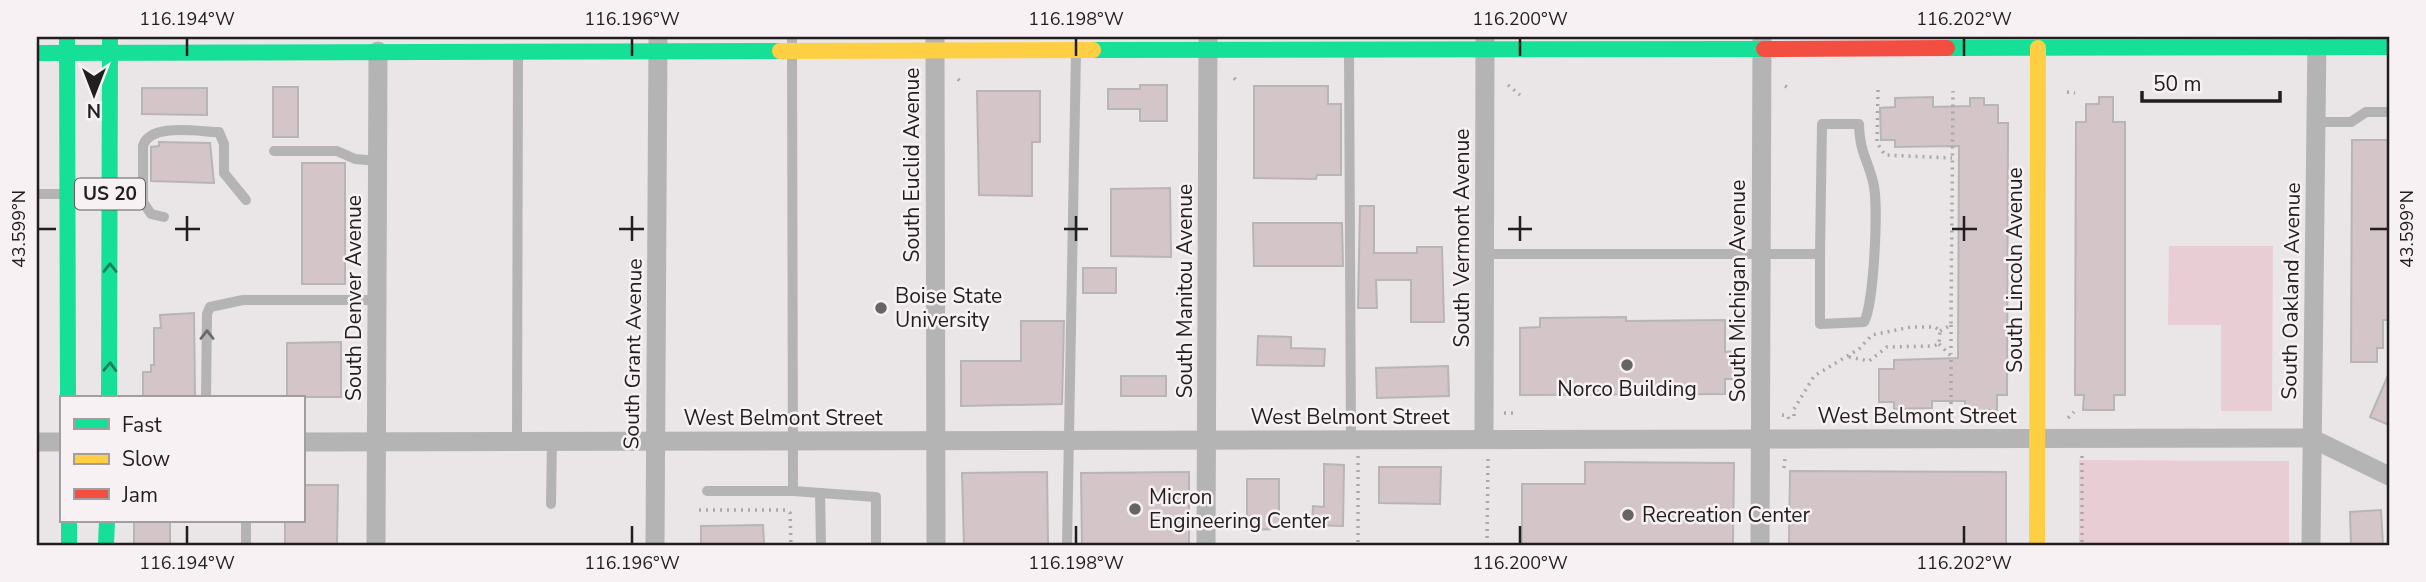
<svg xmlns="http://www.w3.org/2000/svg" width="2426" height="582" viewBox="0 0 2426 582" font-family="'Nunito Sans',sans-serif">
<rect width="100%" height="100%" fill="#eae5e7"/>
<g fill="#e9cdd4">
<path d="M2169 246H2273L2272 411H2221V325H2168Z"/>
<path d="M2079 460 2289 461V545H2079Z"/>
</g>
<g fill="#d4c5c9" stroke="#b8b5b6" stroke-width="2">
<path d="M1140 85H1167V121H1140V109H1108V89H1140Z"/>
<path d="M1254 86H1328V104H1341V175H1317L1316 179 1254 178Z"/>
<rect x="273" y="87" width="25" height="50"/>
<path d="M142 88H207V115L142 114Z"/>
<path d="M977 91H1040V142H1032V196L979 195Z"/>
<path d="M1933 97V107L1970 106V98H1984V105H1998V123H2008L2007 395H1997V410H1965V401H1932V408L1894 409V402H1879V369H1894V360L1958 358 1959 146 1895 147V140H1881L1880 108 1895 107V98Z"/>
<path d="M2099 97H2113V122H2125V395H2114V410H2083L2084 395H2075L2076 122H2086V104H2099Z"/>
<path d="M2352 140H2389V320H2383V348H2377V362H2351Z"/>
<path d="M159 142 210 143 214 183 151 181V147L159 146Z"/>
<rect x="302" y="163" width="43" height="121"/>
<path d="M1170 188 1171 257 1111 256V189Z"/>
<path d="M1360 206H1374V253H1417V247H1442L1444 322H1411V280H1376L1377 308H1358Z"/>
<path d="M1253 223H1342L1343 266H1254Z"/>
<rect x="1083" y="268" width="33" height="25"/>
<path d="M194 313 195 398H143V372H151V365H154V328H161L160 315Z"/>
<path d="M1626 317V321L1725 320V352L1734 351 1735 379H1725V394L1520 395V328L1540 327V318Z"/>
<path d="M1021 321H1064L1062 404 961 406V361H1021Z"/>
<path d="M1258 336 1291 337V348L1325 349 1324 366 1257 365Z"/>
<path d="M341 342V397H287V343Z"/>
<path d="M1448 366 1449 396 1377 398 1376 368Z"/>
<path d="M2389 373V425L2370 417Z"/>
<rect x="1121" y="376" width="45" height="20"/>
<path d="M1585 462 1734 463 1733 545H1522V484H1585Z"/>
<path d="M1324 464 1344 465 1343 526 1312 525 1313 506 1324 507Z"/>
<path d="M1379 467H1441L1440 504 1379 503Z"/>
<path d="M1790 471 2006 472V545H1789Z"/>
<path d="M1047 472 1048 545H964L962 473Z"/>
<path d="M1189 472V545H1082L1081 473Z"/>
<path d="M1247 479H1279V529L1247 530Z"/>
<path d="M303 485H338L337 545H285V521H303Z"/>
<path d="M2381 510 2383 545H2351L2350 512Z"/>
<rect x="134" y="521" width="36" height="24"/>
<path d="M763 525 764 545H701V526Z"/>
</g>
<g fill="none" stroke-linecap="round" stroke-linejoin="round">
<g stroke="#a9a8a8" stroke-width="3.5" stroke-dasharray="2 5" stroke-linecap="butt">
<path d="M1234 78 1236 80"/>
<path d="M958 79 960 81"/>
<path d="M1508 85 1520 95"/>
<path d="M1785 86 1789 88"/>
<path d="M1878 90 1877 143 1885 155 1952 158"/>
<path d="M2067 92 2075 93"/>
<path d="M1951 325V354"/>
<path d="M1940 331 1951 325 1953 91"/>
<path d="M1939 344 1951 356V417"/>
<path d="M1504 413H1513"/>
<path d="M1782 415 1788 416 1789 420"/>
<path d="M1794 416V409L1814 376 1859 349 1872 335 1911 327H1935L1940 331 1939 344 1934 346 1887 347 1869 361 1849 357"/>
<path d="M2068 418 2074 412"/>
<path d="M1358 456V545"/>
<path d="M2082 456V545"/>
<path d="M1784 468 1785 457"/>
<path d="M699 510H786L790 513 791 545"/>
<path d="M1487 545 1488 456"/>
</g>
<g stroke="#b4b4b4" stroke-width="10">
<path d="M1349 51 1351 440"/>
<path d="M2317 122H2351L2366 112H2389"/>
<path d="M274 151H337L355 159 378 161"/>
<path d="M37 194H64"/>
<path d="M164 217 151 214 143 202V146C150 122 199 132 219 132L224 144V173L246 200"/>
<path d="M1484 254H1820V324L1864 322C1874 305 1879 202 1873 182 1867 157 1860 154 1859 124H1822L1820 254"/>
<path d="M206 398 207 314 210 307 243 300H377"/>
<path d="M517 441 518 53"/>
<path d="M707 491H793L792 37"/>
<path d="M793 491 876 497V545"/>
<path d="M820 493 821 545"/>
<path d="M551 504 552 441"/>
<path d="M246 545V521"/>
<path d="M1067 545 1076 51"/>
</g>
<g stroke="#b4b4b4" stroke-width="19">
<path d="M935 39 936 545"/>
<path d="M1484 439 1485 38"/>
<path d="M37 442H61"/>
<path d="M303 442 2311 438 2389 476"/>
<path d="M376 545 378 51"/>
<path d="M655 545 658 37"/>
<path d="M1206 545 1208 39"/>
<path d="M1760 545 1762 39"/>
<path d="M2311 545 2317 37"/>
</g>
<g stroke="#16e098" stroke-width="16">
<path d="M67 37 68 398"/>
<path d="M1947 48 2389 47"/>
<path d="M1093 50 1764 49"/>
<path d="M37 53 780 51"/>
<path d="M109 398 110 37"/>
<path d="M69 521V545"/>
<path d="M106 545 107 521"/>
</g>
<g stroke="#ffcf43" stroke-width="16">
<path d="M780 51 1093 50"/>
<path d="M2037 545 2038 48"/>
</g>
<path stroke="#f24e42" stroke-width="16" d="M1764 49 1947 48"/>
</g>
<defs><path id="oneway-chevron" d="M-2-3.5L2.5 0L-2 3.5" fill="none" stroke-width="1.6" stroke-linecap="round" stroke-linejoin="round" transform="scale(1.75)"/></defs>
<g stroke="#1b7f5b">
<use href="#oneway-chevron" transform="translate(110 268) rotate(-90)"/>
<use href="#oneway-chevron" transform="translate(110 367) rotate(-88)"/>
</g>
<use stroke="#6a6969" href="#oneway-chevron" transform="translate(207 335) rotate(-90)"/>
<path fill="none" stroke="#201e1e" stroke-width="2.5" d="M187 38V56M632 38V56M1076 38V56M1520 38V56M1964 38V56M187 216V241M632 216V241M1076 216V241M1520 216V241M1964 216V241M38 229H56M175 229H200M619 229H644M1064 229H1088M1508 229H1532M1952 229H1977M2370 229H2388M187 526V544M632 526V544M1076 526V544M1520 526V544M1964 526V544"/>
<g fill="#676464" stroke="#f8f1f3" stroke-width="2.5">
<circle cx="881" cy="308" r="7"/>
<circle cx="1627" cy="365" r="7"/>
<circle cx="1135" cy="509" r="7"/>
<circle cx="1628" cy="515" r="7"/>
</g>
<g text-anchor="middle" dominant-baseline="central" stroke-width="5" stroke-linejoin="round" paint-order="stroke">
<rect fill="#f8f1f3" stroke="#615d5e" stroke-width="2" x="75" y="178.5" width="70" height="31" rx="5"/>
<g font-size="19" font-weight="bold" fill="#201e1e">
<text x="110" y="194">US 20</text>
</g>
<g font-size="21" fill="#201e1e" stroke="#f8f1f3">
<text transform="translate(912 165) rotate(-90)">South Euclid Avenue</text>
<text transform="translate(1462 238) rotate(-90)">South Vermont Avenue</text>
<text transform="translate(2015 270) rotate(-90)">South Lincoln Avenue</text>
<text transform="translate(1185 291) rotate(-90)">South Manitou Avenue</text>
<text transform="translate(1738 291) rotate(-90)">South Michigan Avenue</text>
<text transform="translate(2291 291) rotate(-89)">South Oakland Avenue</text>
<text transform="translate(354 298) rotate(-90)">South Denver Avenue</text>
<text transform="translate(633 354) rotate(-89)">South Grant Avenue</text>
<text x="1917" y="416">West Belmont Street</text>
<text x="1350" y="417">West Belmont Street</text>
<text x="783" y="418">West Belmont Street</text>
</g>
<g font-size="21" fill="#201e1e" stroke="#f8f1f3" text-anchor="start">
<text x="895" y="296">Boise State<tspan x="895" dy="24">University</tspan></text>
<text x="1627" y="389" text-anchor="middle">Norco Building</text>
<text x="1149" y="497">Micron<tspan x="1149" dy="24">Engineering Center</tspan></text>
<text x="1642" y="515">Recreation Center</text>
</g>
</g>
<rect width="2426" height="582" fill="none" stroke="#f8f1f3" stroke-width="77"/>
<rect x="60" y="396" width="245" height="126" fill="#f8f1f3" stroke="#a29d9e" stroke-width="2"/>
<rect x="74" y="419" width="35" height="10" fill="#16e098" stroke="#a29d9e" stroke-width="2"/>
<text x="122" y="432" font-size="21" fill="#201e1e">Fast</text>
<rect x="74" y="454" width="35" height="10" fill="#ffcf43" stroke="#a29d9e" stroke-width="2"/>
<text x="122" y="466" font-size="21" fill="#201e1e">Slow</text>
<rect x="74" y="489" width="35" height="10" fill="#f24e42" stroke="#a29d9e" stroke-width="2"/>
<text x="122" y="502" font-size="21" fill="#201e1e">Jam</text>
<g transform="translate(94 94) rotate(180)" stroke="#f8f1f3" stroke-width="5" paint-order="stroke">
<path d="M0-5L12 26L0 18L-12 26Z" fill="#201e1e"/>
<text y="-10" font-size="19" font-weight="bold" text-anchor="middle" fill="#201e1e">N</text>
</g>
<path d="M2142 91v10h138v-10" fill="none" stroke="#201e1e" stroke-width="3.5"/>
<text x="2153" y="91" font-size="21" fill="#201e1e" stroke="#f8f1f3" stroke-width="5" paint-order="stroke">50 m</text>
<rect x="38" y="38" width="2350" height="506" fill="none" stroke="#201e1e" stroke-width="2.5"/>
<g font-size="18" text-anchor="middle" fill="#201e1e">
<text x="187" y="25">116.194°W</text>
<text x="632" y="25">116.196°W</text>
<text x="1076" y="25">116.198°W</text>
<text x="1520" y="25">116.200°W</text>
<text x="1964" y="25">116.202°W</text>
<text transform="translate(2407 229) rotate(-90)" y="6">43.599°N</text>
<text transform="translate(19 229) rotate(-90)" y="6">43.599°N</text>
<text x="187" y="569">116.194°W</text>
<text x="632" y="569">116.196°W</text>
<text x="1076" y="569">116.198°W</text>
<text x="1520" y="569">116.200°W</text>
<text x="1964" y="569">116.202°W</text>
</g>
</svg>
